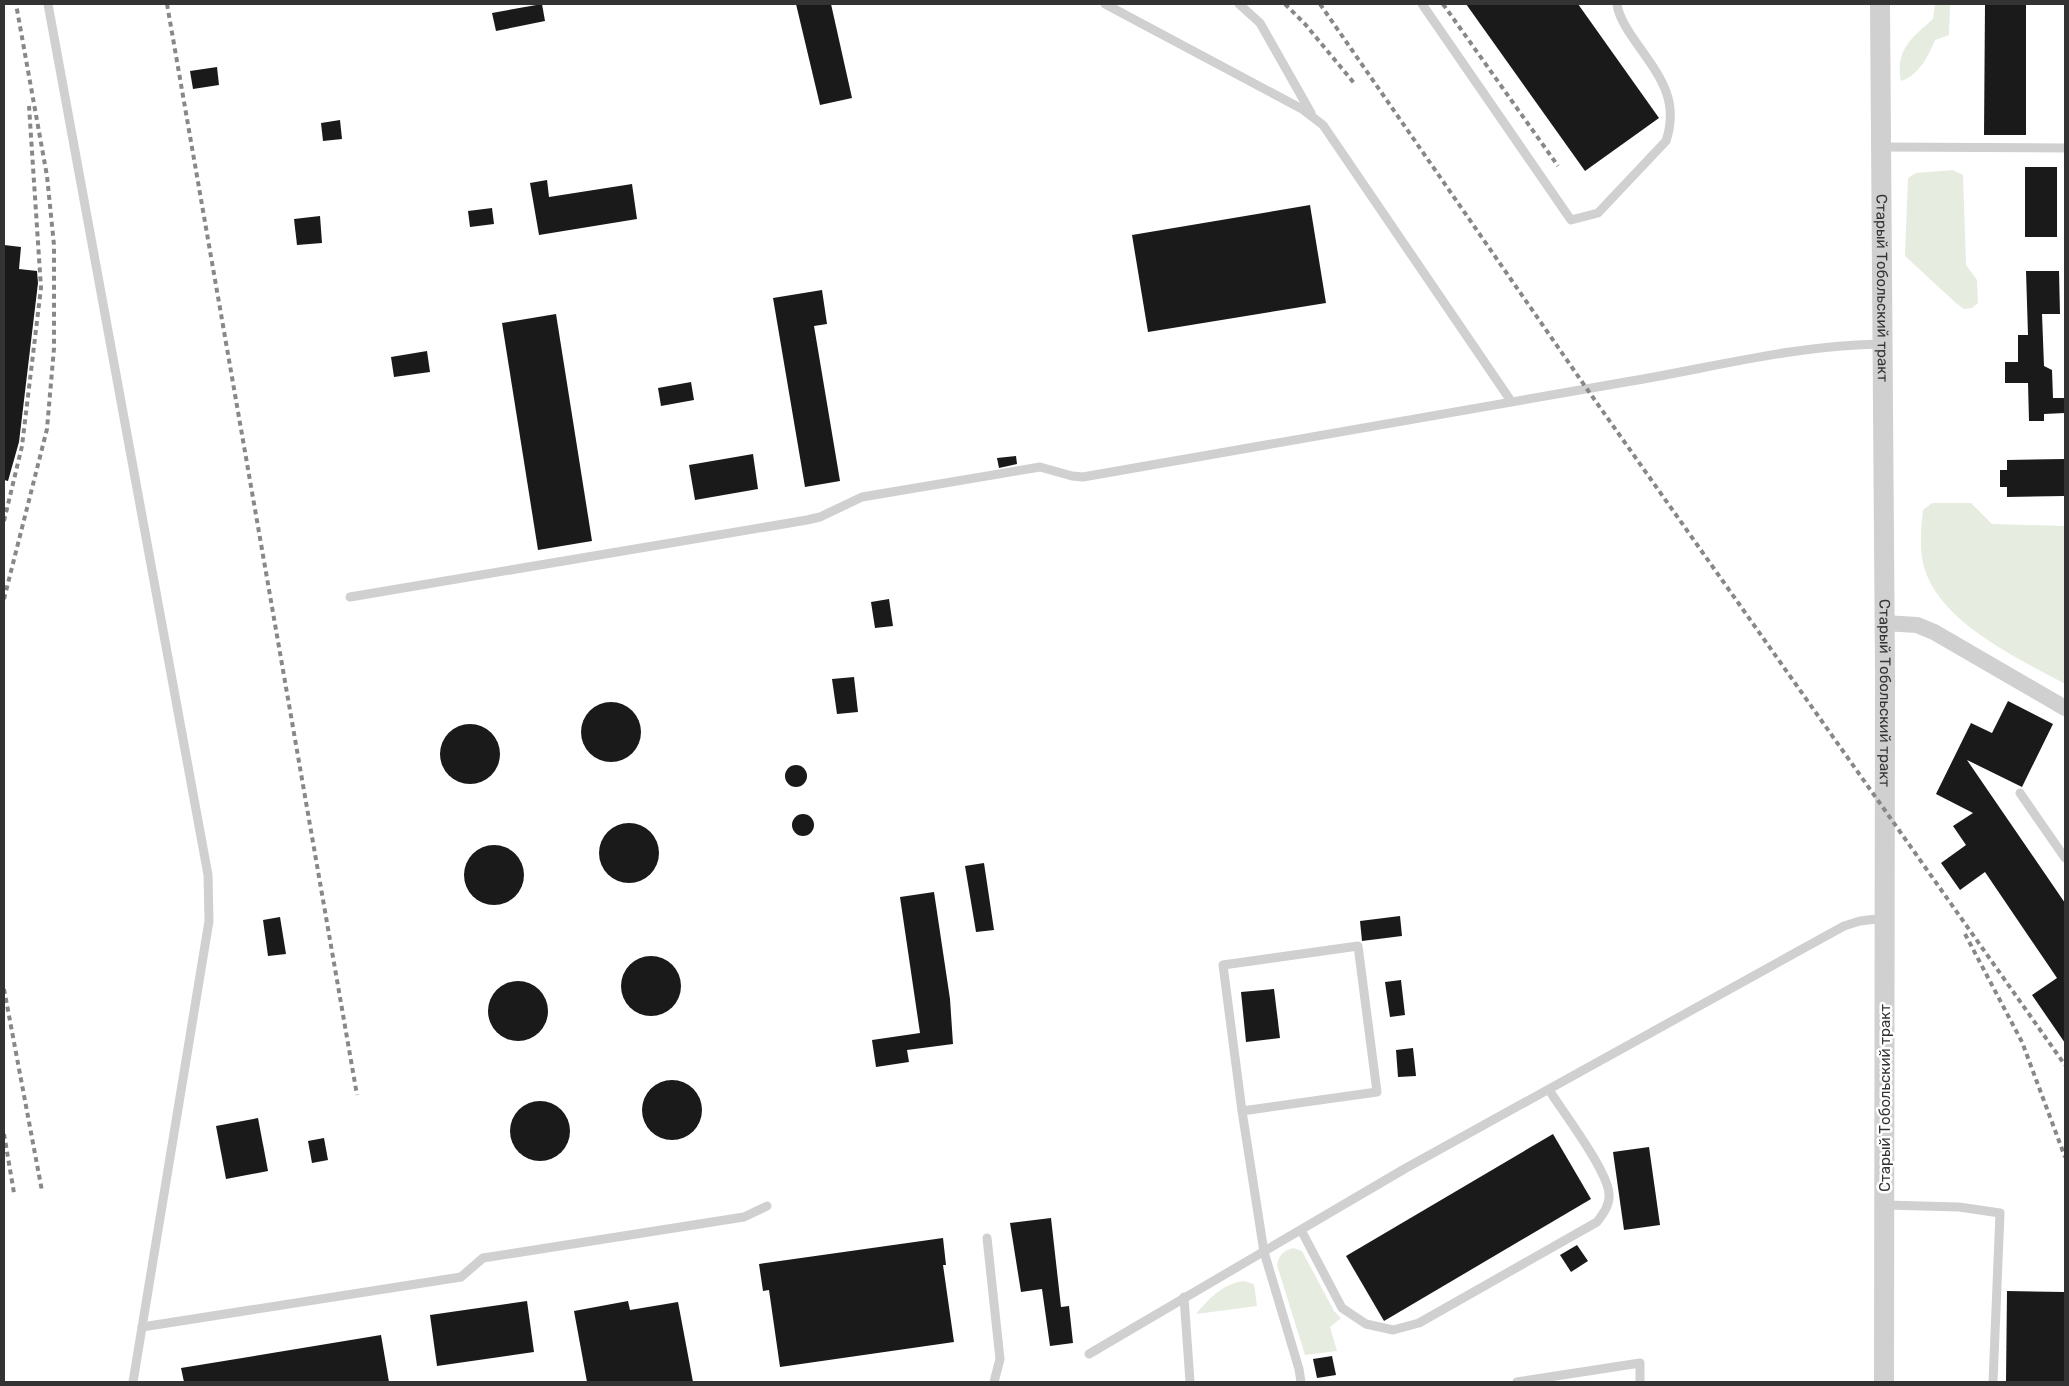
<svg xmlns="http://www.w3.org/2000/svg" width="2069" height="1386" viewBox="0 0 2069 1386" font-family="Rubik,sans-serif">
<rect width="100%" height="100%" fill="#fff"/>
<g fill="#e6ecdf">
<path d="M1935 4H1950L1949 35 1935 40C1928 57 1919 75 1901 81 1895 49 1912 38 1933 19Z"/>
<path d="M1953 170 1963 175 1966 265 1977 280 1978 303 1972 308 1964 309 1956 303 1905 256 1908 178 1916 173Z"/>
<path d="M1932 503H1971L1992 524 2065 526V684C2018 658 1940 623 1924 567 1919 548 1921 529 1923 510Z"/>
<path d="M1293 1248 1302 1251 1334 1311 1341 1318 1330 1327 1337 1351 1305 1355 1277 1265C1279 1255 1283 1251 1293 1248Z"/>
<path d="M1244 1281 1254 1284 1257 1306 1196 1314C1210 1298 1222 1284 1244 1281Z"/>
</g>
<g fill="#1a1a1a">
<path d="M542 4 545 21 496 31 492 13Z"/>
<path d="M796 4H831L852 98 820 105Z"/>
<path d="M1466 4H1578L1659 118 1585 171Z"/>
<path d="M1985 4H2026V135H1984Z"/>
<path d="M217 67 219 85 193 89 190 71Z"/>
<path d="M340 120 342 139 323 141 321 123Z"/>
<rect x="2025" y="167" width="32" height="70"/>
<path d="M547 180 549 197 632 184 637 219 539 235 530 183Z"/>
<path d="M1310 205 1326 303 1148 332 1132 235Z"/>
<path d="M492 208 494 224 470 227 468 211Z"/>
<path d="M320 216 322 243 297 245 294 219Z"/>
<path d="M4 245 21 247 19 269 37 271 38 283 19 442 8 481 4 480Z"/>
<path d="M2026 271H2059L2060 314H2042L2044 366 2052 370 2053 398H2065V413L2044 414V421H2029L2028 383H2005V362H2018V335H2028Z"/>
<path d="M822 290 827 324 814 326 840 481 805 487 773 298Z"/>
<path d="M556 314 592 541 538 550 502 323Z"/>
<path d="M427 351 430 372 394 377 391 357Z"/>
<path d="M691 382 694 400 661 406 658 388Z"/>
<path d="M753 454 758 489 695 500 689 465Z"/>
<path d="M1016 456 1017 464 999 468 997 458Z"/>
<path d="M2065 459V496L2007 497V487H2000V470H2007V460Z"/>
<path d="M889 599 893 626 875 628 871 602Z"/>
<path d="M854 677 858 712 837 714 832 679Z"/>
<path d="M2008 701 2053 724 2022 787 1967 760 2065 903V1043L2032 995 2057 978 1985 872 1960 890 1941 863 1966 845 1953 826 1973 813 1936 794 1971 723 1992 733Z"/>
<circle cx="611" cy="732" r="30"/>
<circle cx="470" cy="754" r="30"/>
<circle cx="796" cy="776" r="11"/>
<circle cx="803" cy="825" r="11"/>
<circle cx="629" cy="853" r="30"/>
<circle cx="494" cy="875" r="30"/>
<path d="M984 863 994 930 976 932 965 866Z"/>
<path d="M934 892 950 999 953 1044 907 1050 909 1062 876 1067 872 1040 920 1033 900 897Z"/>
<path d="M1400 916 1402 936 1362 941 1360 921Z"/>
<path d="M280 917 286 954 268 956 263 920Z"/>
<circle cx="651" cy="986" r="30"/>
<path d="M1401 980 1405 1015 1390 1017 1385 982Z"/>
<circle cx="518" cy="1011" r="30"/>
<path d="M1274 989 1280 1038 1246 1042 1241 992Z"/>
<path d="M1413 1048 1416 1076 1398 1077 1396 1050Z"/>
<circle cx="672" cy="1110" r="30"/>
<circle cx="540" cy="1131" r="30"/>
<path d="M258 1118 268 1171 226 1179 216 1126Z"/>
<path d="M1553 1134 1591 1199 1384 1321 1346 1256Z"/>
<path d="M324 1138 328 1160 312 1163 308 1141Z"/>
<path d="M1649 1147 1660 1225 1624 1230 1613 1152Z"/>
<path d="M1051 1218 1061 1307 1069 1306 1073 1343 1050 1346 1042 1289 1021 1292 1010 1223Z"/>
<path d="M943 1238 946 1265H943L954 1342 780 1367 769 1290 763 1291 759 1264Z"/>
<path d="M1577 1245 1588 1261 1571 1272 1560 1255Z"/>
<path d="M2007 1291 2065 1292V1382H2006Z"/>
<path d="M527 1301 534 1352 437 1366 430 1315Z"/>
<path d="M628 1301 630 1310 678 1302 693 1382H587L574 1311Z"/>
<path d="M381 1335 389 1382H184L181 1368Z"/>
<path d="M1332 1356 1336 1375 1317 1378 1313 1359Z"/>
</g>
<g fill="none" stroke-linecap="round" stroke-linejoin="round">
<g stroke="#d0d0d0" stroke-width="9">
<path d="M48 4 208 875 209 921 133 1382"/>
<path d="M1105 4 1302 109 1323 125 1511 401"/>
<path d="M1239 4 1260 23 1311 113"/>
<path d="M1422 4 1571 220 1598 213 1666 141C1681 96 1655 71 1631 35 1625 26 1618 15 1617 4"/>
<path d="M1881 147 2065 148"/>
<path d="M350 597 807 520 820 517 862 497 1040 467 1072 476 1083 477C1262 445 1441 413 1620 383 1707 369 1793 345 1882 344"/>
<path d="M2020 793 2065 858"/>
<path d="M1242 1111 1377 1092 1358 946 1223 965 1242 1111 1245 1130 1264 1252 1299 1369 1301 1382"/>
<path d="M1885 1205 1959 1207 2000 1213 1993 1382"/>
<path d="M1301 1230 1342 1308 1366 1324 1393 1330 1419 1323 1597 1222C1603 1214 1610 1205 1609 1194 1608 1171 1563 1112 1549 1090"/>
<path d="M987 1238 1000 1359 994 1382"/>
<path d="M1184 1297 1190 1382"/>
<path d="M142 1327 461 1277 483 1258 744 1217 767 1206"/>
<path d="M1089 1354 1406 1168 1844 926 1860 921 1885 918"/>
<path d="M1517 1382 1640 1363V1382"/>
</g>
<path stroke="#d0d0d0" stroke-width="16" d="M1884 623 1917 625 1934 632 2065 708"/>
<path stroke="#d0d0d0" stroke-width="20" id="s1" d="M1880 4 1885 673 1884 1382"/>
<g stroke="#888" stroke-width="4" stroke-dasharray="5 4" stroke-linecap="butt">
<path d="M167 4 357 1095"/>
<path d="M1285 4 1305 24 1354 83"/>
<path d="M1320 4 1587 389 2065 1065"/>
<path d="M1443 4 1558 166"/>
<path d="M4 521 22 446 41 288 29 106"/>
<path d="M4 599 47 429 54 348V245L47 176 16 4"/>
<path d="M1965 934 2022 1042 2065 1157"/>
<path d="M4 989 42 1191"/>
<path d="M4 1134 14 1193"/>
</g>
</g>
<g text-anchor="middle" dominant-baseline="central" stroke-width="5" stroke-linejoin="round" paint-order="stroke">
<g font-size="15" fill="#333" stroke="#fff">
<text stroke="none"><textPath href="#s1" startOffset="284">Старый Тобольский тракт</textPath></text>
<text stroke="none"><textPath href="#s1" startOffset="689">Старый Тобольский тракт</textPath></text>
<text transform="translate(1885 1098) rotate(-90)">Старый Тобольский тракт</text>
</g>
</g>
<rect width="2069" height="1386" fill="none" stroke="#333333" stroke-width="10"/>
</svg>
